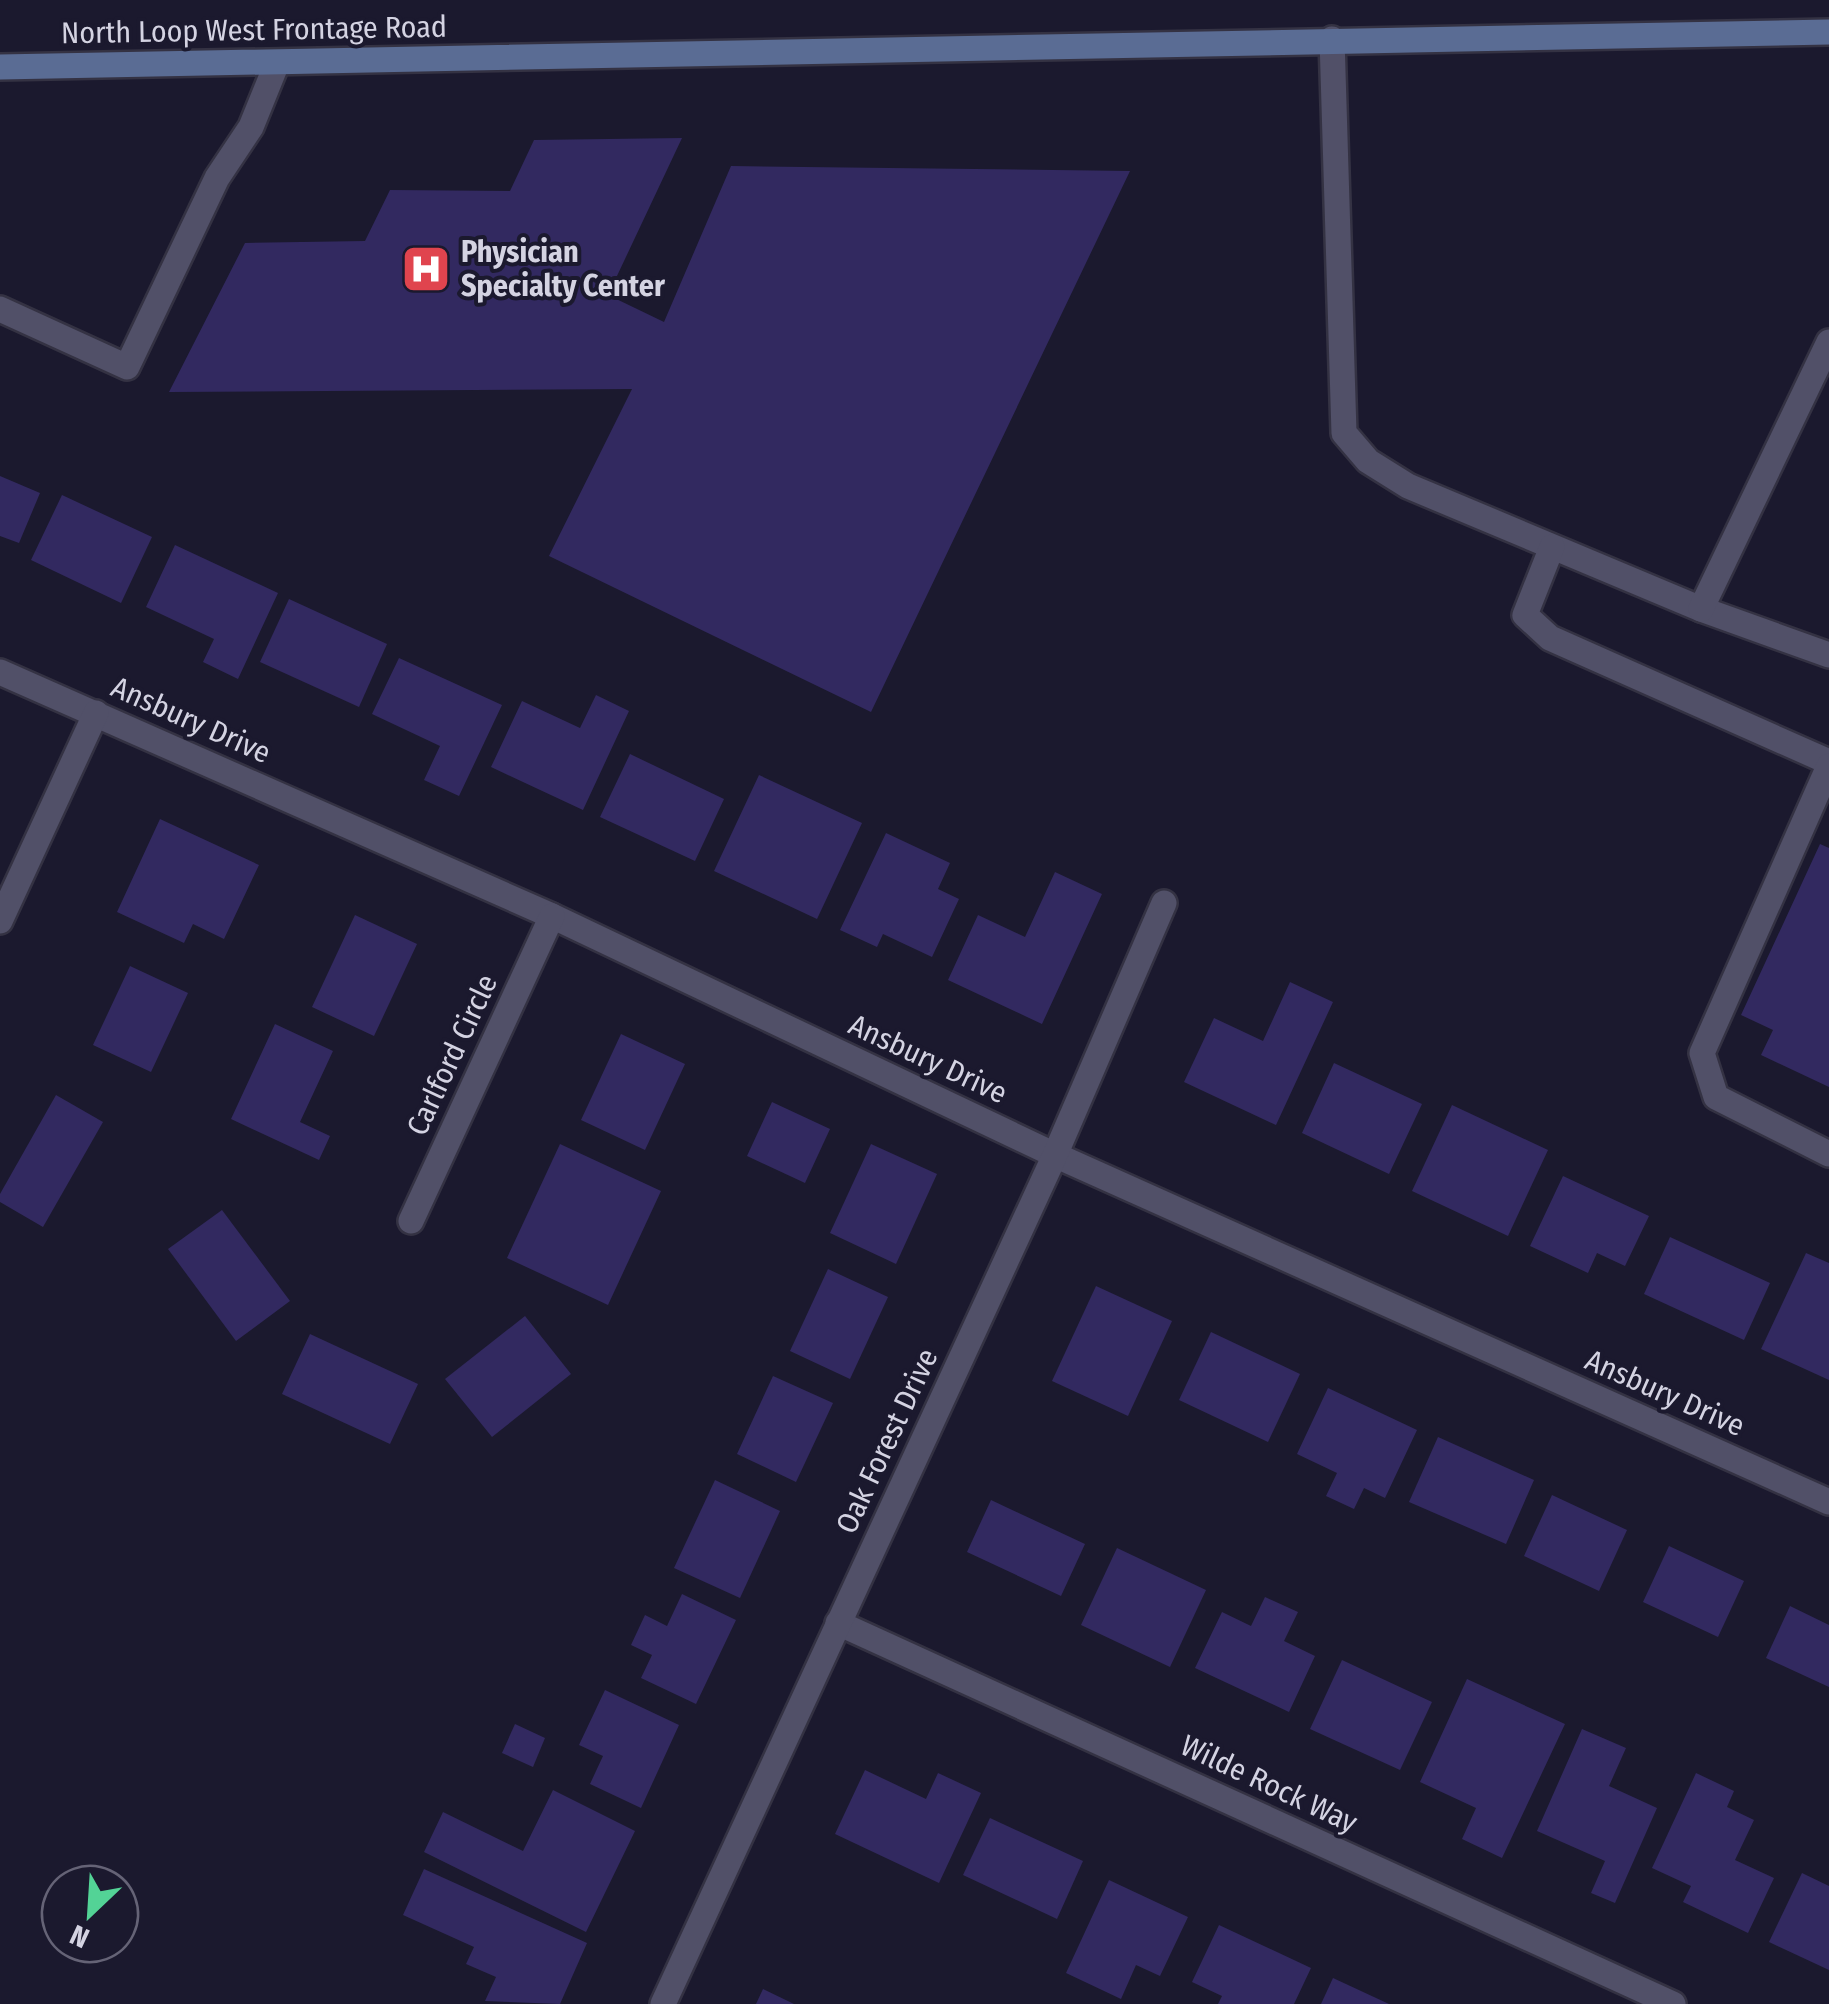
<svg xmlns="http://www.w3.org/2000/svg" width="1829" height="2004" viewBox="0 0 1829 2004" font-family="'Fira Sans Condensed',sans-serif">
<rect width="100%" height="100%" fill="#1b192e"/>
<g fill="#322960">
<path d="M682 138 608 295 664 322 731 166 1130 171 871 712 549 556 632 389 169 392 245 243 365 241 390 190 510 191 534 140Z"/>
<path d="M0 476 40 493 19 543 0 536Z"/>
<path d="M62 495 152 537 121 603 31 560Z"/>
<path d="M175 545 278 593 238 679 203 662 214 639 146 607Z"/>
<path d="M289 599 387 644 359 707 260 662Z"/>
<path d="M399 658 502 705 459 796 424 780 440 746 372 714Z"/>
<path d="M596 695 629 711 583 810 491 767 522 701 580 728Z"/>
<path d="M630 754 724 799 695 861 600 817Z"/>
<path d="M759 775 862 823 817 919 714 871Z"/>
<path d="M160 819 259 865 224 939 193 924 184 943 117 912Z"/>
<path d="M886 833 950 863 938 889 959 899 932 957 883 934 877 947 840 930Z"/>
<path d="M1820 844 1829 848V1087L1761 1055 1773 1030 1741 1015Z"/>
<path d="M1055 872 1102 894 1042 1024 948 980 978 915 1025 937Z"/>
<path d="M355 915 417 944 374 1036 312 1007Z"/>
<path d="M130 966 188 993 151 1072 93 1045Z"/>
<path d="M1290 982 1333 1002 1276 1125 1184 1082 1214 1018 1263 1041Z"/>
<path d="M275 1024 333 1051 300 1122 330 1136 319 1160 231 1119Z"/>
<path d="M621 1034 685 1064 645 1150 581 1120Z"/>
<path d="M1334 1063 1422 1104 1389 1174 1302 1133Z"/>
<path d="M56 1095 103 1122 43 1227 0 1202V1194Z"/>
<path d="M772 1102 830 1129 805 1183 747 1156Z"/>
<path d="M1452 1105 1548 1150 1508 1236 1412 1191Z"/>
<path d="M560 1144 661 1191 608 1305 507 1258Z"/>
<path d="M871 1144 937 1174 896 1264 830 1233Z"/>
<path d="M1563 1176 1649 1216 1625 1266 1597 1253 1588 1273 1530 1246Z"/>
<path d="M222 1210 290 1301 236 1341 168 1249Z"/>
<path d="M1670 1237 1770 1283 1744 1340 1644 1294Z"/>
<path d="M1806 1253 1829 1263V1380L1761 1349Z"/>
<path d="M828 1269 888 1297 850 1379 790 1351Z"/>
<path d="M1096 1286 1172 1321 1128 1416 1052 1381Z"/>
<path d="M525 1316 571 1374 492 1437 445 1379Z"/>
<path d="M1211 1332 1300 1374 1268 1442 1179 1400Z"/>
<path d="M310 1334 418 1384 390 1444 282 1394Z"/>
<path d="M773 1376 833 1403 796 1482 737 1454Z"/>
<path d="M1328 1388 1417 1430 1385 1498 1364 1488 1354 1509 1326 1496 1337 1473 1297 1454Z"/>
<path d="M1438 1437 1534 1480 1506 1544 1409 1502Z"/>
<path d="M715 1480 780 1511 740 1598 674 1568Z"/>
<path d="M1552 1495 1627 1530 1599 1591 1524 1556Z"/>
<path d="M991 1500 1085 1544 1061 1596 967 1552Z"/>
<path d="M1669 1546 1744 1581 1718 1637 1643 1602Z"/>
<path d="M1117 1548 1206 1590 1170 1667 1081 1625Z"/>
<path d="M682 1594 736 1620 696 1704 641 1678 652 1655 631 1645 645 1615 667 1626Z"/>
<path d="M1265 1597 1298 1612 1284 1641 1315 1656 1289 1712 1195 1668 1222 1612 1251 1626Z"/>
<path d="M1790 1606 1829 1625V1687L1766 1658Z"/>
<path d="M1342 1660 1432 1702 1400 1770 1310 1729Z"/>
<path d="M1467 1679 1565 1724 1502 1858 1462 1839 1476 1808 1420 1782Z"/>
<path d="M605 1690 679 1725 641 1808 590 1784 603 1756 579 1745Z"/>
<path d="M515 1724 545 1738 533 1767 502 1753Z"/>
<path d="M1582 1729 1626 1748 1609 1786 1657 1808 1615 1903 1591 1893 1605 1861 1537 1831Z"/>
<path d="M865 1770 926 1799 938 1773 981 1793 939 1883 835 1834Z"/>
<path d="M1696 1773 1734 1791 1727 1807 1754 1820 1735 1860 1774 1878 1748 1933 1683 1902 1691 1886 1652 1868Z"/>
<path d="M553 1790 635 1831 586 1932 424 1852 443 1812 523 1851Z"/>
<path d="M990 1818 1083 1861 1057 1919 963 1875Z"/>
<path d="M424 1869 587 1943 560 2004 485 2001 496 1977 466 1964 474 1947 403 1915Z"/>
<path d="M1802 1873 1829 1886V1970L1769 1942Z"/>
<path d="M1109 1880 1188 1917 1160 1976 1136 1965 1121 1999 1066 1973Z"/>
<path d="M1219 1925 1311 1968 1294 2004H1218L1222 1996 1192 1982Z"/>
<path d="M1333 1978 1389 2004H1321Z"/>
<path d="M763 1989 794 2004H756Z"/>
</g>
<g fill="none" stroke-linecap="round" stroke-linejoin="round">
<g stroke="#343243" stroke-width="30">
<g id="lane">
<path d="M1332 39 1344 433 1368 461 1408 486 1701 609 1829 655"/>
<path d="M0 309 127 367 217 178 251 127 277 63"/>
<path d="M1552 547 1525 615 1550 638 1829 762"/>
<path d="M1701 609 1829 342"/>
<path d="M1829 766 1702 1053 1716 1097 1829 1154"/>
</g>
</g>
<g stroke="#343243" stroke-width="30">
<g id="street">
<path d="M0 672 552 916 1055 1155 1829 1502"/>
<path d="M0 921 96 713"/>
<path d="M411 1221 552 916"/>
<path d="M838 1623 1673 2004"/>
<path d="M663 2004 1055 1155 1164 903"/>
</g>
</g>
<g stroke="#343243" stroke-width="30">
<path id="secondary" d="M0 67 1829 32"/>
</g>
<use href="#lane" stroke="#515068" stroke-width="25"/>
<use href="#street" stroke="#515068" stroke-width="25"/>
<use href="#secondary" stroke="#5a6c94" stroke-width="25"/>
</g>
<defs>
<g id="hospital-square" transform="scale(2.5)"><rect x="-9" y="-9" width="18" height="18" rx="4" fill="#e0444e" stroke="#1b192e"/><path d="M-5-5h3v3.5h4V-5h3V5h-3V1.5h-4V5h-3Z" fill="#fff"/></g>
</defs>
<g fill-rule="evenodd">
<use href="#hospital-square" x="426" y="269"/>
</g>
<g text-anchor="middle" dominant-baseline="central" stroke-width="8" stroke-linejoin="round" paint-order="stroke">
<g font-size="30" fill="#d4d3e2" stroke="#1b192e">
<text transform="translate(254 30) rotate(-1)">North Loop West Frontage Road</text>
<text transform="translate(191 720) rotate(24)">Ansbury Drive</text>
<text transform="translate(452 1055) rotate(-65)">Carlford Circle</text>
<text transform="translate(928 1059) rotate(25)">Ansbury Drive</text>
<text transform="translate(1665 1393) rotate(24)">Ansbury Drive</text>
<text transform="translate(887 1441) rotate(-65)">Oak Forest Drive</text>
<text transform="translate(1269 1784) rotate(25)">Wilde Rock Way</text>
</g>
<g font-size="30" font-weight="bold" fill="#d4d3e2" stroke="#1b192e" text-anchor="start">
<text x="461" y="252">Physician<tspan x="461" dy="34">Specialty Center</tspan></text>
</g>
</g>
<g transform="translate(90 1914) rotate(205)"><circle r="48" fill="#1b192e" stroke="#656376" stroke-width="2.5"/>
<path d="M0-8L18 38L0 25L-18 38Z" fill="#53d396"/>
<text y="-15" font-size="28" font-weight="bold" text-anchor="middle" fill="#d4d3e2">N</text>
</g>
</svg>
